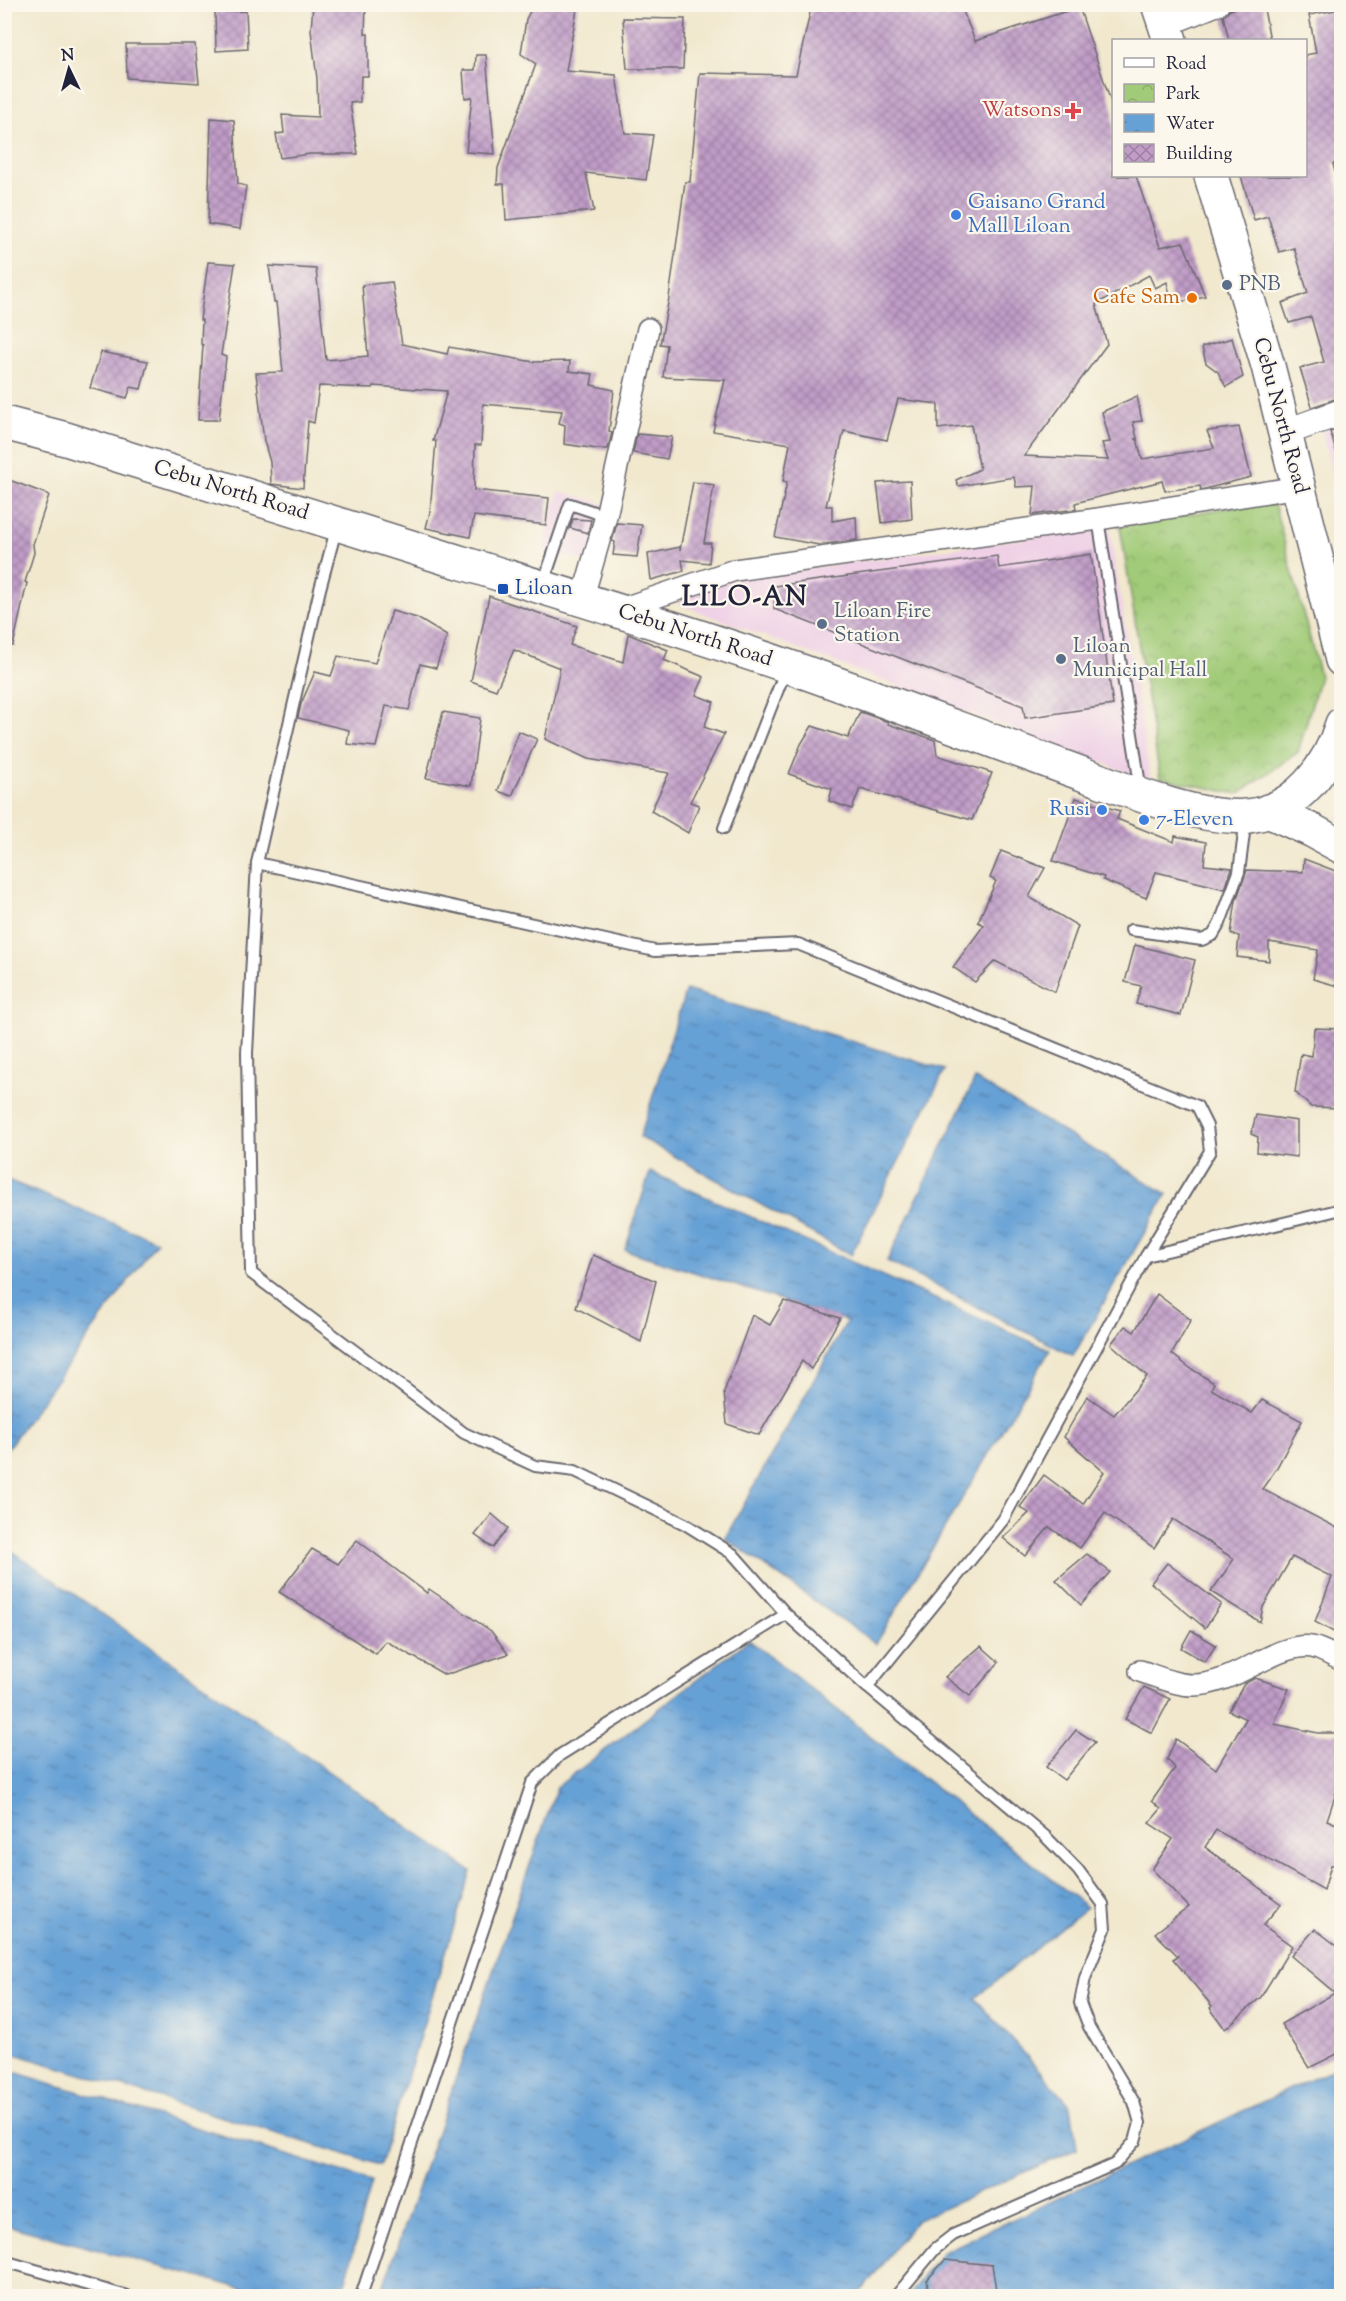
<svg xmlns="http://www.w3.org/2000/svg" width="1346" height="2301" viewBox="0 0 1346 2301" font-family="'Sorts Mill Goudy',serif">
<defs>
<pattern id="park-crowns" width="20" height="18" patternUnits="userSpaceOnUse" patternTransform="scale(1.5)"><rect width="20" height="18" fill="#a1cb78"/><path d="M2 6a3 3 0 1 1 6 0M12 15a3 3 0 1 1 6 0" fill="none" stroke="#8aae69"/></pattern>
<pattern id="water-ripples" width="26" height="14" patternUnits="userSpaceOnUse" patternTransform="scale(1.5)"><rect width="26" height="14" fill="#66a1d6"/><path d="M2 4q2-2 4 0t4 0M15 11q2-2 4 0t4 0" fill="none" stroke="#5483af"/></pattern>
<pattern id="building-cross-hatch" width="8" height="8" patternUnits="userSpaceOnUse" patternTransform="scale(1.5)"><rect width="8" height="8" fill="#c09cc7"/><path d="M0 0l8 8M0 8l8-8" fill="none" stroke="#9c7fa3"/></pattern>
</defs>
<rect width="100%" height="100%" fill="#fbf7ec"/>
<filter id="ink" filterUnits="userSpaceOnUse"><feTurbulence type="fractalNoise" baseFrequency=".0167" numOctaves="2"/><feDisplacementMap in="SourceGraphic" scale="12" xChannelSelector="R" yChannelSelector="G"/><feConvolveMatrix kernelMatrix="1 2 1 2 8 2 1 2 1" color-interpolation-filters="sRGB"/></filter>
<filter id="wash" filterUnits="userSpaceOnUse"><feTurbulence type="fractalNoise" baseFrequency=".008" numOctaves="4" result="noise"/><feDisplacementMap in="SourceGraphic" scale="24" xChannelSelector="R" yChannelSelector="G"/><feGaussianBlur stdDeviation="1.35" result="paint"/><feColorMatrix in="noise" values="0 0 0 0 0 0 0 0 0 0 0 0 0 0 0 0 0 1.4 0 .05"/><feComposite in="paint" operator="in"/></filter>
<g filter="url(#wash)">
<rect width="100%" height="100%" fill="#f1e8ce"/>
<g fill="#efd0e6">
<path d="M1341 423V513L1322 431Z"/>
<path d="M559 491 618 508 601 565 543 549Z"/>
<path d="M1109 527 1151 781 676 603 732 579Z"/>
</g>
<path fill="url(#park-crowns)" stroke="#62765a" stroke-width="1.5" d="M1273 500 1320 676 1298 752 1238 794 1160 778 1120 526Z"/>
<g fill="url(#water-ripples)" stroke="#446288" stroke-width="1.5">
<path d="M686 990 945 1070 851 1255 640 1137Z"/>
<path d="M975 1079 1167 1194 1073 1356 887 1261Z"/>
<path d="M650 1172 1050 1350 876 1644 725 1538 847 1321 625 1250Z"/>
<path d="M5 1179 157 1241 5 1452Z"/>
<path d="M5 1546 471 1871 380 2165 5 2051Z"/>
<path d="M749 1640 1087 1907 975 1998 1071 2106 1077 2149 915 2221 858 2296H380L557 1787Z"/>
<path d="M1341 2065V2296H908L941 2253Z"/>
<path d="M4 2069 371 2181 342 2296H270L5 2225Z"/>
</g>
<g id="blocks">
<g fill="url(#building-cross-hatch)">
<path d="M313 4H366L365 34H368V76H361L360 102 350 103 358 154H310L280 158 276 134 284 133 282 115 318 117 317 79 311 30Z"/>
<path d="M534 4H578L566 71 616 75 625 133 653 135 646 180 586 173 594 211 506 220 504 184H497L498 168 536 64 521 54 526 19Z"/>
<path d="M812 4 961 6 975 41 1079 7 1113 108V176H1136L1160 247 1183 242 1205 296 1172 304 1167 282 1155 288 1149 275 1096 304 1107 344 1024 456 1108 460 1102 443 1110 442 1102 412 1137 396 1142 421 1133 422 1137 438 1135 439H1137L1142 459 1214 448 1207 431 1239 427 1251 477 1201 490 1200 486 1165 491 1162 481 1075 503 1076 509 1032 515 1035 486 1016 487 1014 477 958 486 956 480 980 469 971 425 938 429V404L898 399 887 440 844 431 826 506H832V521L856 517 857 540 819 545 775 537 787 482 783 481 790 444 713 431 725 380 663 377 667 345 660 344 669 298 685 182H690L700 73 796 75Z"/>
<path d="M1249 4H1263L1270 40H1229L1223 16 1230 10Z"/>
<path d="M1341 9V162L1333 164 1341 197V278H1338L1341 322V397L1312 407 1300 368 1324 362 1311 317 1289 323 1282 303 1308 293 1294 248 1279 252 1268 216 1254 220 1241 176H1305V55L1316 53 1309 15Z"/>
<path d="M246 11 248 49 216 51 215 12Z"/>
<path d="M623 18 685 19 683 69H627Z"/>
<path d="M126 44H195L199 83 127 78Z"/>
<path d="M476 55H486L495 154 466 152 472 97 465 98 463 70H475Z"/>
<path d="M211 118 234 120 238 184 246 186 240 229 208 224Z"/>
<path d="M208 262 235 264 221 355 226 357 219 420H198L203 345 201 344 202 320H200Z"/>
<path d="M269 266 316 269 326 360 368 356 362 285 392 282 402 344 447 354 449 347 534 362 570 361 569 371 593 374 591 385 614 390 609 431 612 432 608 449H597L564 444 565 425 559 423 562 411 483 404 481 445H475L474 490 549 498 546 525 474 516 470 537 426 528 430 512 436 441H433L447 391 373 386V388L319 386 314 423 308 421 303 488 271 484 270 462 264 441 256 373 283 372 276 302H274Z"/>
<path d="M1232 338 1243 377 1226 387 1218 372 1206 363 1202 347Z"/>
<path d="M101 352 148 361 141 389 131 387 127 398 90 388Z"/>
<path d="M1341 428V453L1337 454 1330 432Z"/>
<path d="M637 434 672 437 667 459 633 453Z"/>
<path d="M4 478 49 495 33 544 34 553 25 582 27 583 13 646 4 645Z"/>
<path d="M910 481 912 519 882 523 877 483Z"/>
<path d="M693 482 714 485 704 543H711L709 563 682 560 684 571 651 580 648 554 680 547V550Z"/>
<path d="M573 519 591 520 588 533 570 528Z"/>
<path d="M617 523 642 525 637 557 613 555 615 542 612 541Z"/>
<path d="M1091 554 1113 705 1025 718 1023 706 774 609 775 586 997 556 999 568Z"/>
<path d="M489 596 577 626 570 645 623 662 628 634 668 650 664 660 704 677 696 695 714 702 704 727 724 734 690 802 699 805 688 833 651 811 669 773 588 759 545 739 560 668 514 650 496 690 471 681Z"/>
<path d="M392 611 417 618 447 636 436 668 420 664 409 710 386 706 376 747 347 744 349 730 298 718 301 704 315 672 331 676 338 656 375 663Z"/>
<path d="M443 712 480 718 471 786 426 778Z"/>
<path d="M860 712 888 722V724L935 740 937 755 992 773 972 820 860 789 852 809 829 801 832 789 789 774 801 744 812 726 848 738Z"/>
<path d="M518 731 537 739 512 796 498 791Z"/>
<path d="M1076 798 1120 811 1117 819 1174 842 1175 836 1206 842 1204 865 1232 868 1225 889 1156 872 1146 898 1103 880 1104 877 1053 861Z"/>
<path d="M1001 851 1045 868 1029 897 1078 926 1055 992 995 961 975 982 953 967 984 925 978 922 996 881 990 878Z"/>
<path d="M1304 859 1341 873V987L1313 979 1318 950 1269 942V961L1237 957 1239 936 1231 934 1236 901 1247 870 1303 872Z"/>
<path d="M1135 945 1195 960 1181 1015 1136 1004 1141 986 1125 982Z"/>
<path d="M1314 1028 1341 1029V1108L1311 1107 1295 1092 1301 1054 1312 1056Z"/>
<path d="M1256 1115 1297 1121V1157L1257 1152 1258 1137 1251 1134Z"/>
<path d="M593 1255 656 1281 641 1342 576 1308Z"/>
<path d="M1157 1294 1191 1320 1172 1354 1190 1368 1214 1383 1211 1389 1252 1413 1262 1400 1302 1421 1276 1469 1262 1489 1341 1530V1636L1315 1622 1332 1577 1292 1557 1263 1607 1260 1622 1211 1592 1234 1559 1173 1519 1154 1548 1105 1513 1080 1548 1049 1527 1025 1556 1003 1538 1029 1513 1020 1507 1044 1475 1083 1504 1104 1472 1064 1437 1087 1396 1114 1415 1147 1376 1111 1344 1125 1326 1134 1332Z"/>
<path d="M784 1301 840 1318 811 1369 802 1361 759 1435 727 1424 724 1392 752 1315 770 1325Z"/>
<path d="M492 1514 508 1528 493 1548 475 1535Z"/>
<path d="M357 1540 427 1593 429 1589 491 1631 508 1654 445 1675 386 1641 376 1654 279 1592 312 1549 338 1564Z"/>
<path d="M1087 1554 1110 1572 1081 1605 1056 1580Z"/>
<path d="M1167 1563 1221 1604 1205 1628 1151 1583Z"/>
<path d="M1191 1630 1216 1645 1205 1662 1181 1648Z"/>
<path d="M981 1646 999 1662 970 1696 945 1677Z"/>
<path d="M1255 1678 1289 1689 1274 1724 1318 1733H1341V1778L1327 1820 1341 1826V1865H1331L1324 1890 1216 1830 1205 1847 1281 1904 1263 1925 1292 1946 1261 1997 1225 2029 1210 2008 1212 2006 1173 1959 1178 1956 1155 1933 1189 1907 1152 1869 1173 1839 1149 1823 1161 1809 1152 1801 1175 1768 1167 1759 1176 1739 1216 1769 1246 1719 1229 1711 1244 1684Z"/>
<path d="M1144 1687 1170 1699 1152 1733 1125 1719Z"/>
<path d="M1076 1730 1095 1742 1064 1780 1046 1767Z"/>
<path d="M1315 1929 1341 1949V2052L1309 2068 1281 2024 1335 1993 1291 1956Z"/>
<path d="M945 2260 992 2265 997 2296H929L927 2280Z"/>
</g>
</g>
</g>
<g filter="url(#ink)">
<use href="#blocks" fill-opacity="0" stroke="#6a676e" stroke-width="1.5"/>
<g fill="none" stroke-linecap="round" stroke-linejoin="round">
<g stroke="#6a676e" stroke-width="14">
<g id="service">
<path d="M1098 519 1141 791"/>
<path d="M337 526 320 589 257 863 247 1053 251 1273 464 1433 535 1466 575 1471 685 1524 733 1554 786 1614 867 1687 1045 1836 1078 1870 1103 1904 1105 1929 1085 1978 1080 2003 1089 2027 1134 2102 1140 2123 1135 2141 1115 2164 953 2235 935 2249 896 2296"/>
<path d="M543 584 570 504 606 516"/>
<path d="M724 828 786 669"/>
<path d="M257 863 655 951 798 944 1197 1106 1207 1126 1210 1151 1146 1256 1003 1520 867 1687"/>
<path d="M1131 930 1202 940 1213 935 1220 923 1239 872 1246 818"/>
<path d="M1146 1256 1342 1209"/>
<path d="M4 2261 127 2296"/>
<path d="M361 2296 532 1783 560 1755 786 1614"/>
</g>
</g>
<g stroke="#6a676e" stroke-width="24">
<g id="minor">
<path d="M1165 26 1219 4"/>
<path d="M582 600 606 516 648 329"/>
<path d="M618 610 735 570 1098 519 1299 487"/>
<path d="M1140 1671C1158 1677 1176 1685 1194 1685 1235 1685 1278 1641 1312 1647 1322 1649 1332 1656 1342 1660"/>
</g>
</g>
<g stroke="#6a676e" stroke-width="28">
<path id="tertiary" d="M1286 432 1342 412"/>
</g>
<g stroke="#6a676e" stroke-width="36">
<g id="primary">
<path d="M4 423 66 439C191 479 317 518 443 557 558 592 674 627 787 666 879 698 970 733 1061 766 1111 784 1197 821 1248 816 1296 811 1329 767 1342 724"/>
<path d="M1268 811 1313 831 1342 847"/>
</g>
</g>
<g stroke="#6a676e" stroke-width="36">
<g id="trunk">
<path d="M1158 4 1170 40"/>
<path d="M1211 176 1268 366 1342 660"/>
</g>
</g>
<use href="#service" stroke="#fff" stroke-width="10"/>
<use href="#minor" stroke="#fff" stroke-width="21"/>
<use href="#tertiary" stroke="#fff" stroke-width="26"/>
<use href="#primary" stroke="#fff" stroke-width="33"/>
<use href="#trunk" stroke="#fff" stroke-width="33"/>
</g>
</g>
<path fill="#e0444e" stroke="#fbf7ec" stroke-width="2" d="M1070 102h6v6h6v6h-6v6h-6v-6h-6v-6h6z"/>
<g fill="#3f7fe0" stroke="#fbf7ec" stroke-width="2">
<circle cx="956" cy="215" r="6"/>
<circle cx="1102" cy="810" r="6"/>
<circle cx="1144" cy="820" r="6"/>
</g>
<g fill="#5c6f8a" stroke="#fbf7ec" stroke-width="2">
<circle cx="1227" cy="285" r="6"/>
<circle cx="822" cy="624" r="6"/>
<circle cx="1061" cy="659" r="6"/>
</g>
<circle fill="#e8710a" stroke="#fbf7ec" stroke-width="2" cx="1192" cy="298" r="6"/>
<rect fill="#1a4fb4" stroke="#fbf7ec" stroke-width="2" x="497" y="583" width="12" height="12" rx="3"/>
<g text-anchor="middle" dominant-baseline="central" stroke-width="4.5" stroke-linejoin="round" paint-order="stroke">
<g font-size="21" fill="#be3a42" stroke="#fbf7ec" text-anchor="end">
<text x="1061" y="111">Watsons</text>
</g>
<g font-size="21" fill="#366cbe" stroke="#fbf7ec" text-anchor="start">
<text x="968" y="203">Gaisano Grand<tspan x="968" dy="24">Mall Liloan</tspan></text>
<text x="1090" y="810" text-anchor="end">Rusi</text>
<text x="1156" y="820">7-Eleven</text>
</g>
<g font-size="21" fill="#4e5e75" stroke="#fbf7ec" text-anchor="start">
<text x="1239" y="285">PNB</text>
<text x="834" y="612">Liloan Fire<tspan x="834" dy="24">Station</tspan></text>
<text x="1073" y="647">Liloan<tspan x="1073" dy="24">Municipal Hall</tspan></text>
</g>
<g font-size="21" fill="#c56008" stroke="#fbf7ec" text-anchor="end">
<text x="1180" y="298">Cafe Sam</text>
</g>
<g font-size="21" fill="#22223b" stroke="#fbf7ec">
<text transform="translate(1280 416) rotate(75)">Cebu North Road</text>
<text transform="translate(231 491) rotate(17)">Cebu North Road</text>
<text transform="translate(695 636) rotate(18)">Cebu North Road</text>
</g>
<g font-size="21" fill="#164399" stroke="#fbf7ec" text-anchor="start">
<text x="515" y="589">Liloan</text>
</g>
<g font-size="27" font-weight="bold" letter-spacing="1.5" fill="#22223b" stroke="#fbf7ec">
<text x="745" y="598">LILO-AN</text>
</g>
</g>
<rect width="1346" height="2301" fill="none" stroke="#fbf7ec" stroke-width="24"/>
<rect x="1112" y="39" width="195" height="138" fill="#fbf7ec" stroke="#a4a2a5" stroke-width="1.5"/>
<rect x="1124" y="58" width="30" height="9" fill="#ffffff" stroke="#a4a2a5" stroke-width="1.5"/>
<text x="1166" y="69" font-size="18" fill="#22223b">Road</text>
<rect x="1124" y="84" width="30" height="18" fill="url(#park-crowns)" stroke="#a4a2a5" stroke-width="1.5"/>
<text x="1166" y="99" font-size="18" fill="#22223b">Park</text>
<rect x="1124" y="114" width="30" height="18" fill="url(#water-ripples)" stroke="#a4a2a5" stroke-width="1.5"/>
<text x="1166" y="129" font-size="18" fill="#22223b">Water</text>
<rect x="1124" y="144" width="30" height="18" fill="url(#building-cross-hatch)" stroke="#a4a2a5" stroke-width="1.5"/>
<text x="1166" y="159" font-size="18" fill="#22223b">Building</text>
<g transform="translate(69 69) rotate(355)" stroke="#fbf7ec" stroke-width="4.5" paint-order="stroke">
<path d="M0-4.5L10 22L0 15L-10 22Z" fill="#22223b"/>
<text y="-9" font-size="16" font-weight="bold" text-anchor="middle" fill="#22223b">N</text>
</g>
</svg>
